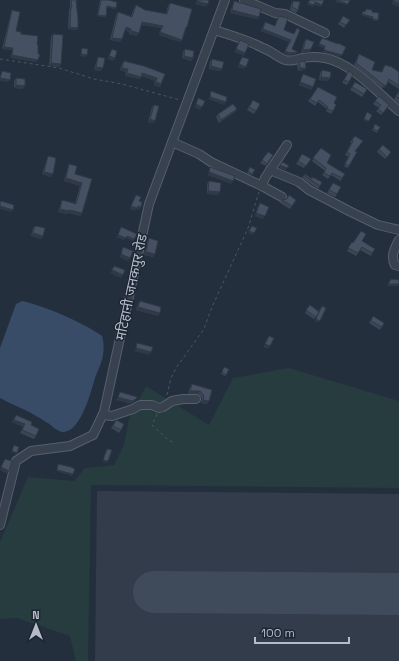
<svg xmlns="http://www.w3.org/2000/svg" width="399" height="661" viewBox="0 0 399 661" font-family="'Space Grotesk','Noto Sans Devanagari',sans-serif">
<rect width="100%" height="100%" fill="#242f3e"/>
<path fill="#323c4b" d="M97 491 399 494V661H95Z"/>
<path fill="#263c3f" d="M289 368 399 401V488L91 485 88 661H76L70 636 17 618 0 619V542L28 477 74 481 85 468 114 465 124 445 129 419 146 386 209 425 233 378Z"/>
<path fill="#394c67" d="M22 301C45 306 84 323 102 336 104 342 104 349 103 355 102 362 98 370 95 378 91 391 81 433 62 432 56 431 51 424 46 422 32 412 15 406 0 398V348L16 304Z"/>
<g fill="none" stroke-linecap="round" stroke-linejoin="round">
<path stroke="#3f4a5a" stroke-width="42" d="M154 592 399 594"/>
<g stroke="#565f6c" stroke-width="10">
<g id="minor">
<path d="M244 0 275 13 285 14 325 33"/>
<path d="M214 30C231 35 248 40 263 48 271 51 278 57 285 60 292 62 297 59 303 58 309 57 319 57 325 58 352 63 378 93 399 111"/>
<path d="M172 142 199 154 211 162 262 186 282 197"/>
<path d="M270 170 299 182 309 190 351 212 378 225 399 230"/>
<path d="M262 186 265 178 287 145"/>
<path d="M399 240C395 248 390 256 395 265L399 266"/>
<path d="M103 415 112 416 133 409 140 405H152L159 408 163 407 172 401 183 399H196"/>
<path d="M0 525 16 461 31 451 70 446 93 435 104 412 149 204 225 0"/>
</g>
</g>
<g stroke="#44595c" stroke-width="1" stroke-dasharray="3 3" stroke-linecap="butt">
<path d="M0 59 59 68 94 79 122 84 180 100"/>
<path d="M167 395 171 378 176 368 204 329 212 307 248 228 259 192"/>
<path d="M157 414 152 425 166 438 175 444"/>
</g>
<use href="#minor" stroke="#38414e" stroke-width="8"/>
</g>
<g fill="#3b4654">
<path d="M70 0H77L76 2 78 28 76 30 68 29 69 10 70 8Z"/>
<path d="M100 0H108L116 8 115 9 107 7 105 17 97 16Z"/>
<path d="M234 1 259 17 257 19 230 13Z"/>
<path d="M293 1 298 10 296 13 290 10 291 4Z"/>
<path d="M170 3 187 27 185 30 182 40 180 42 159 35 161 28 141 25 139 33 137 36 129 34V32L125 30 122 39 120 42 110 40 116 15 118 12 131 16 134 8 136 5 145 10 166 14 168 6Z"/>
<path d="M12 10 16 31 37 44 36 62 11 58 12 50 2 49 11 13Z"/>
<path d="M279 16 284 30 294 34 297 28 292 49 296 54 288 55 284 53 289 42 261 31 265 22 275 26 277 19Z"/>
<path d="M343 16 346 25 344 28 338 24Z"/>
<path d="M53 34 61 64 59 67 49 66 51 37Z"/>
<path d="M306 39 311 49 309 52 301 53 304 42Z"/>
<path d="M185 49 193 58 191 61 182 58 183 52Z"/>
<path d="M359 54 372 70 381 72 385 65 399 72V89L388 82 384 88H382L354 65Z"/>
<path d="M98 57 101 71 94 70 97 60Z"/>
<path d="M212 59 222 69 220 71 209 69 210 62Z"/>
<path d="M124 61 165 74 160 87 154 85 155 81 142 76 140 79 125 76 126 72 120 70 122 64Z"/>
<path d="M299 62 306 68 304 70 298 71 297 65Z"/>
<path d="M322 70 330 78 328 81 319 80 320 73Z"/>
<path d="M349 71V82L347 85 342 83Z"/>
<path d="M16 78 23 89 14 88V81Z"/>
<path d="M355 82 367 89 362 97 350 90Z"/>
<path d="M318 87 334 103 333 111 331 114 326 111 327 109 318 102 315 106 308 101Z"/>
<path d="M399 91V104L394 99Z"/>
<path d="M379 96 389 105 381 115 376 111 379 108 373 104Z"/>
<path d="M253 100 260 104 254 114 247 110Z"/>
<path d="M154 105 153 123 148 122 152 107Z"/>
<path d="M237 109 235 112 219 123 216 117 218 114Z"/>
<path d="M375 124 380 127 377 133 372 130Z"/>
<path d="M355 136V151L349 166 347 168 344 166 349 157 345 155 351 143 350 142Z"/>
<path d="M321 148 327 163 342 178 341 181 331 175 328 179 322 175 325 171 312 161Z"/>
<path d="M379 149 391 152 385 159 377 152Z"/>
<path d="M268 152 273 155 266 166 260 163Z"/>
<path d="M302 154 311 159 304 168 296 164Z"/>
<path d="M48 156 51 177 42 174Z"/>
<path d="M69 164 75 174 92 179 82 213 80 216 68 213 67 214 58 212 62 200 75 203 80 186 64 181 68 167Z"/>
<path d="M250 167 255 170 252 175 247 173Z"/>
<path d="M305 174 312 179 320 186 318 189 302 178Z"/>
<path d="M209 181 220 192 218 195 207 194V184Z"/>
<path d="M333 183 337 194 335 197 327 193Z"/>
<path d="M282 200H296L290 209 280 203Z"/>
<path d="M260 203 263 219 255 216 258 206Z"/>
<path d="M35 226 43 236 41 239 31 236 33 228Z"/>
<path d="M149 238 155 254 153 257 144 255 147 241Z"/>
<path d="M362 241 375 249 371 256 360 250 356 256 347 251 352 242 353 243Z"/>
<path d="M140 301 160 313 158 316 136 310 138 304Z"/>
<path d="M310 305 319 311 322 306 319 322 315 321 318 314 314 319 305 313Z"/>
<path d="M373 316 384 323 380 330 369 323Z"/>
<path d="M223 369 226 375 225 376 221 374Z"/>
<path d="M192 384 212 390 207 404 201 403 202 398 198 394H188L190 387Z"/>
<path d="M16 415 36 436 34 439 20 433 23 427 12 422Z"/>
<path d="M116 420 121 430 119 433 111 428Z"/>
</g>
<g fill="#303945">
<path d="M336 0 348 4 347 5 335 2Z"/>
<path d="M197 1 208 4 206 7 195 4Z"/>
<path d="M393 1 399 3V7L391 4Z"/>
<path d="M315 2 322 5 321 7 314 5Z"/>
<path d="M308 3 314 5 313 7 307 5Z"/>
<path d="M107 6 116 8 115 9 106 7Z"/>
<path d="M232 10 259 17 257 19 230 13Z"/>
<path d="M362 14 373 17 372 19 361 15Z"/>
<path d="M98 15 106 16 105 17 97 16Z"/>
<path d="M373 19 378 20 377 21H372Z"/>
<path d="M142 22 163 26 161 28 140 25Z"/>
<path d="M70 27 78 28 76 30 68 29Z"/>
<path d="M126 27 131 29 129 32 124 30Z"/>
<path d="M263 29 291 40 289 42 261 31Z"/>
<path d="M131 31 139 33 137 36 129 34Z"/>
<path d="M160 32 182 40 180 42 159 35Z"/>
<path d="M112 38 122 39 120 42 110 40Z"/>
<path d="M319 44 325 46 324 48 318 46Z"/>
<path d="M4 47 13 48 12 50 2 49Z"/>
<path d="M236 49 245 53 244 56 234 52Z"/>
<path d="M311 49 309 52 301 53 303 50Z"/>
<path d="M324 50 342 55 340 57 322 52Z"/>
<path d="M285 51 298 52 296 54 288 55 284 53Z"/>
<path d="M81 54 87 55 86 57 80 56Z"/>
<path d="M12 55 38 60 36 62 11 58Z"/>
<path d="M109 56 115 58 113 61 107 59Z"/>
<path d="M184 56 193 58 191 61 182 58Z"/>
<path d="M51 63 61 64 59 67 49 66Z"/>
<path d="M239 64 246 67 244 69 237 67Z"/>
<path d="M211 66 222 69 220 71 209 69Z"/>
<path d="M96 67 103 68 101 71 94 70Z"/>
<path d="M122 68 128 69 126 72 120 70Z"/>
<path d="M300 68H306L304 70 298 71Z"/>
<path d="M127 73 141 77 140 79 125 76Z"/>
<path d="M142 73 157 78 155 81 141 75Z"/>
<path d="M321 77 330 78 328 81 319 80Z"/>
<path d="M0 78 10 80 8 82 0 81Z"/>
<path d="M156 82 161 84 160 87 154 85Z"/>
<path d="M300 82 313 87 311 90 298 85Z"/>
<path d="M16 85 25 86 23 89 14 88Z"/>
<path d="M384 85 386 86 384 88H382Z"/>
<path d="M210 97 226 102 224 105 208 99Z"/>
<path d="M196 104 202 107 200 110 194 107Z"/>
<path d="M237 109 235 112 219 123 221 120Z"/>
<path d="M150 119 155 121 153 123 148 122Z"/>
<path d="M364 119 369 121 368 122 363 120Z"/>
<path d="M280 165 287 168 285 170 279 168Z"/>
<path d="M44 172 53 174 51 177 42 174Z"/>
<path d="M209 172 233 181 231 184 207 175Z"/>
<path d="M66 178 82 183 80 186 64 181Z"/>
<path d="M208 191 220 192 218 195 207 194Z"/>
<path d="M0 206 13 210 11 212 0 209Z"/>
<path d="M131 206H138L141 207 139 210 136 209 135 211 129 209Z"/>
<path d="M60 209 69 210 82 213 80 216 68 213 67 214 58 212Z"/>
<path d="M256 213 265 216 263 219 255 216Z"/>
<path d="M249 231 254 233 253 235 248 233Z"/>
<path d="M33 233 43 236 41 239 31 236Z"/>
<path d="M118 235 127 236 134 239 133 241 126 238 124 240 116 237Z"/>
<path d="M146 252 155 254 153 257 144 255Z"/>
<path d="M121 254 130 258 128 261 119 257Z"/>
<path d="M112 270 123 275 121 278 110 273Z"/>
<path d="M388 284H399L398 286H387Z"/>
<path d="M138 307 160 313 158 316 136 310Z"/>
<path d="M316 319 320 321 319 322 315 321Z"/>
<path d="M265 344 270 346 268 349 263 347Z"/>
<path d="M136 348 151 352 149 355 134 351Z"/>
<path d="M190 391H200L198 394H188Z"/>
<path d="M118 397 136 399 134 402 130 404 116 400Z"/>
<path d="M203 400 209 401 207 404 201 403Z"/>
<path d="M14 420 25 424 23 427 12 422Z"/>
<path d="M12 451 17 453 16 454 11 452Z"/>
<path d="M103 460 108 461 107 463 102 461Z"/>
<path d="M1 467 9 471 7 474 0 470Z"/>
<path d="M57 470 73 474 72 476 56 471Z"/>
</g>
<g fill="#455162" stroke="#303945">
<path d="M71 0H77V1H76L78 19V28L70 27 71 7H72Z"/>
<path d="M101 0H108L117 2 116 8 107 6 106 16 98 15Z"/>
<path d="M197 0H209L208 4 197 1Z"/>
<path d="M310 0H324L322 5 315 2 314 5 308 3Z"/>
<path d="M336 0H350L348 4Z"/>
<path d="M393 0H399V3L393 1Z"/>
<path d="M234 1 261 9 259 17 232 10Z"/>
<path d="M293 1 300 2 298 10 292 7Z"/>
<path d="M170 3 192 9 187 27H186L182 40 160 32 163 26 142 22 139 33 131 31V29L126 27 122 39 112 38 118 12 132 17 136 5 145 10 167 14Z"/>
<path d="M366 9 372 10V12L379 13 378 20 373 19V17L362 14 363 11 365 12Z"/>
<path d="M12 10 20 12 16 31 21 32V34L38 36 37 44 38 45V54H40L38 60 12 55 13 48 4 47Z"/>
<path d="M279 16 283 17 288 18 284 30 294 34 297 28 300 30 292 49 298 52 290 53 285 51 291 40 263 29 265 22 275 26Z"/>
<path d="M343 16 350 20 346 25 340 22Z"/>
<path d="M53 34 63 35 61 64 51 63Z"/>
<path d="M322 38 338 44V43L346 47 342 55 324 50 325 46 319 44Z"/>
<path d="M306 39 314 42 311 49 303 50Z"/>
<path d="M240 40 249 44 245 53 236 49Z"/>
<path d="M82 48 88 49 87 55 81 54Z"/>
<path d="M112 49 117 51 115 58 109 56Z"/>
<path d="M185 49 194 51 193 58 184 56Z"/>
<path d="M359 54 375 62 372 70 382 72 385 65 392 67 399 72V86L389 79 386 86 384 85 356 63Z"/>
<path d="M98 57 105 58 103 68 96 67Z"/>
<path d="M242 57 249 59 246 67 239 64Z"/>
<path d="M212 59 224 62 222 69 211 66Z"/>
<path d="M124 61 144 66 165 74 161 84 156 82 157 78 142 73 141 77 127 73 128 69 122 68Z"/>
<path d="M305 61 306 68H300L299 62Z"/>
<path d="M322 70 331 72 330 78 321 77Z"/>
<path d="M2 71 11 73 10 80 0 78Z"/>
<path d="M349 71 353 74 349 82 344 80Z"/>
<path d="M303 74 316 79 313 87 300 82Z"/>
<path d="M16 78 25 79V86L16 85Z"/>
<path d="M355 82 367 89 364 94 352 87Z"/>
<path d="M318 87 337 97 334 103 336 105 333 111 327 109 328 107 319 100 317 103 310 99Z"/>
<path d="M211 91 227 97 226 102 210 97Z"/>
<path d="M399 91V99L396 96Z"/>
<path d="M379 96 389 105 383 113 378 109 381 105 375 101Z"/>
<path d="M198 98 205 101 202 107 196 104Z"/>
<path d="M253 100 260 104 256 111 249 107Z"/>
<path d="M233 104 237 109 221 120 218 114Z"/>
<path d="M154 105 159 106 155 121 150 119Z"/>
<path d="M367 112 372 115 369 121 364 119Z"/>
<path d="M375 124 380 127 378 131 373 129Z"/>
<path d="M355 136 363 141 355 151 357 152 349 166 345 164 350 154 347 152 353 141 352 140Z"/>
<path d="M383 145 391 152 387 157 379 149Z"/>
<path d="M321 148 331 155 327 163 345 174 342 178 332 173 330 176 324 173 326 168 313 158Z"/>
<path d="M268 152 273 155 267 164 262 160Z"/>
<path d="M302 154 311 159 306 166 298 161Z"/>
<path d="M48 156 56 158 53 174 44 172Z"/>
<path d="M283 162 289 166 287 168 280 165Z"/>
<path d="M69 164 77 166 75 174 92 179 82 213 69 210V211L60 209 62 200 76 204 82 183 66 178Z"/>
<path d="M210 167 235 176 233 181 209 172Z"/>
<path d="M250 167 255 170 252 174 248 171Z"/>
<path d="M305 174 312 179V177L322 182 320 186 304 175Z"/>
<path d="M209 181 221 183 220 192 208 191Z"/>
<path d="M333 183 341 187 337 194 329 190Z"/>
<path d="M136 195 141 197 139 201 142 202 141 207 138 206 137 208 131 206Z"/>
<path d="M289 195 296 200 292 206 282 200 287 199Z"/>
<path d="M1 201 14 205 13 210 0 206V204Z"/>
<path d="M260 203 269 207 265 216 256 213Z"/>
<path d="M35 226 45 228 43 236 33 233Z"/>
<path d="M252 226 257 228 254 233 249 231Z"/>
<path d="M121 227 137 234 134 239 127 236 126 238 118 235Z"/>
<path d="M361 231 366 234 362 241 375 249 372 253 362 247 358 253 348 248 352 242 353 243Z"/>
<path d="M149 238 158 241 155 254 146 252Z"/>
<path d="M123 247 133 251 130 258 121 254Z"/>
<path d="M114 266 125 270 123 275 112 270Z"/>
<path d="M391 279 399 280V284H388Z"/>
<path d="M140 301 161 307 160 313 138 307Z"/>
<path d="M310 305 319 312 316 317 306 310Z"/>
<path d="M322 306 326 308 320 321 316 319Z"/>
<path d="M373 316 384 323 382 327 371 321Z"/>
<path d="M269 336 274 338 270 346 265 344Z"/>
<path d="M137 343 153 347 151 352 136 348Z"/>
<path d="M224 367 229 369 226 375 222 372Z"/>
<path d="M192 384 212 390 209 401 203 400 204 396 200 391H190Z"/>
<path d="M120 392 137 397 136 399 132 401 118 397Z"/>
<path d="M16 415 32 422 31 425 39 429 36 436 22 430 25 424 14 420Z"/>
<path d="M116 420 124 424 121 430 113 426Z"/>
<path d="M14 445 19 447 17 453 12 451Z"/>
<path d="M107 449 112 450 108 461 103 460Z"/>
<path d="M5 459 12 461 9 471 1 467Z"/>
<path d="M58 464 71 467 75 469 73 474 57 470Z"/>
</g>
<g text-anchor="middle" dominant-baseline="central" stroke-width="3" stroke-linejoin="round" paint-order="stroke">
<g font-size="14" fill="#b4bcc9" stroke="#1d2633">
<text transform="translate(131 287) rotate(-78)">मटिहानी जनकपुर रोड</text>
</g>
</g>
<g transform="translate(36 625)" stroke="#1d2633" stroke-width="3" paint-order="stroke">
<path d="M0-3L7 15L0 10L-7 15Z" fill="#b4bcc9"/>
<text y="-6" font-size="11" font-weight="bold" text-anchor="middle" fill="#b4bcc9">N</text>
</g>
<path d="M255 637v6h94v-6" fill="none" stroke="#b4bcc9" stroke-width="2"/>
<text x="261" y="637" font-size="12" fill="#b4bcc9" stroke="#1d2633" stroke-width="3" paint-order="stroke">100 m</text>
</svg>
